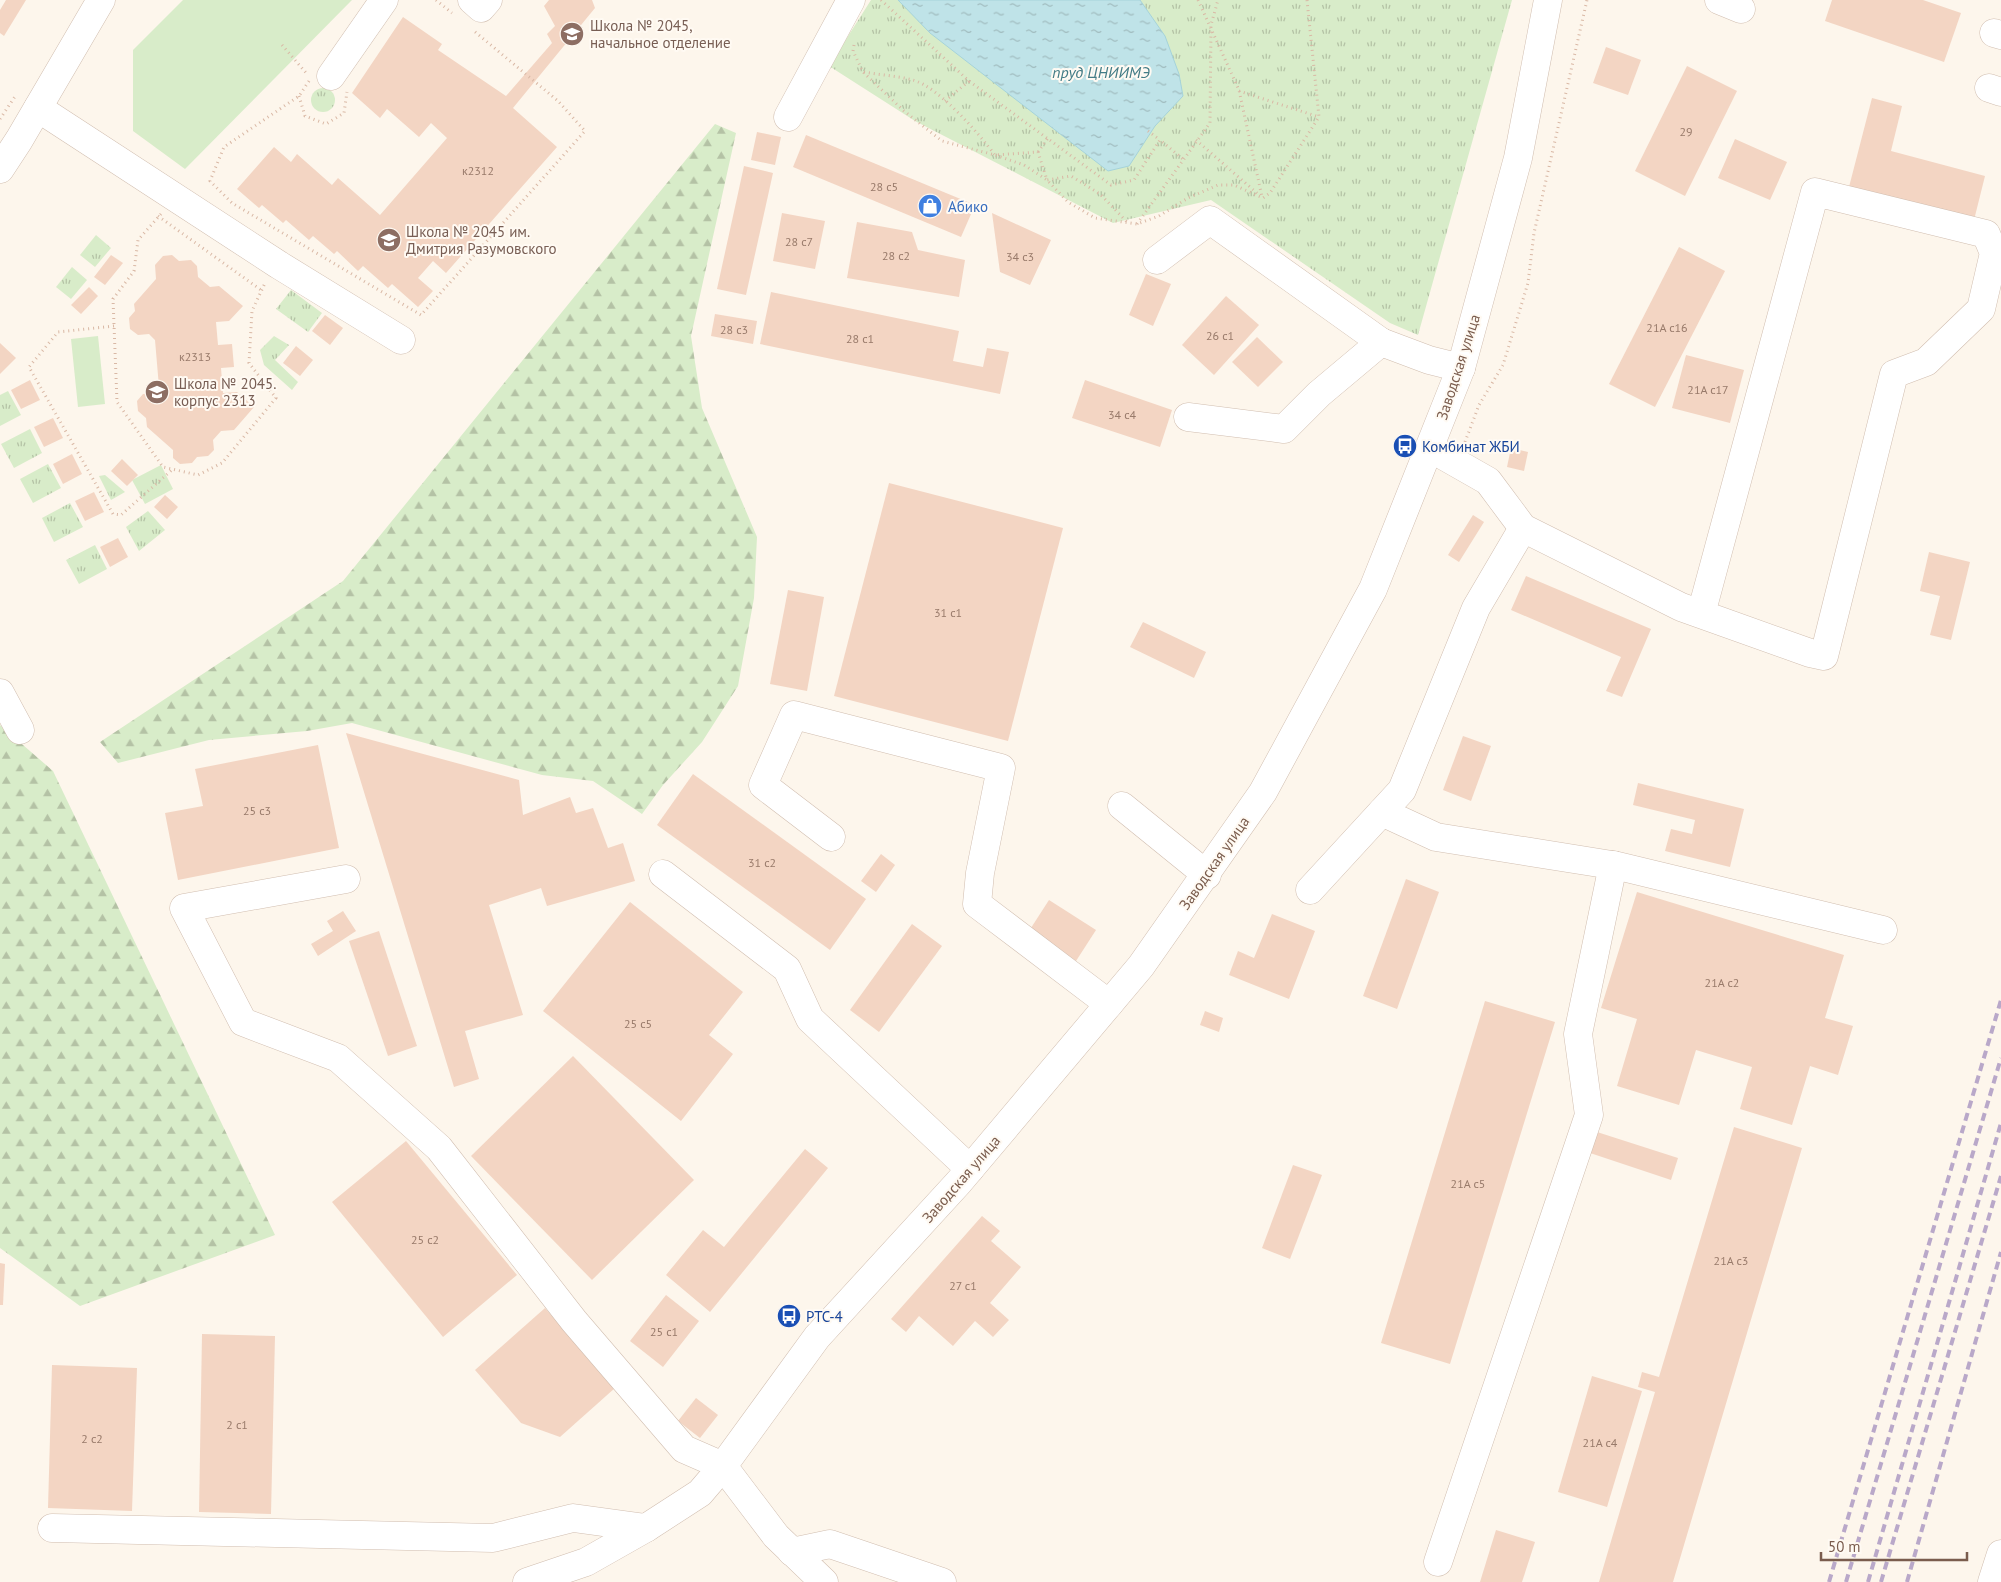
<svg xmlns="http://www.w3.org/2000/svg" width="2001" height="1582" viewBox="0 0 2001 1582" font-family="'PT Sans',sans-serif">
<defs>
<pattern id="grass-tufts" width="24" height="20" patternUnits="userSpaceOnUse" patternTransform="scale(1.25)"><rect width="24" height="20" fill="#d8ecc9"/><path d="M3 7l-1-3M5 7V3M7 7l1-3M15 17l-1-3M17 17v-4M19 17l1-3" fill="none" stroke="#b4c2a5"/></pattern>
<pattern id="forest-firs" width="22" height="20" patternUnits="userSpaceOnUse" patternTransform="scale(1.25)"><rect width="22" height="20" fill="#d8ecc9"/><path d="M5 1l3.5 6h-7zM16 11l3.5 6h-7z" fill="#b4c2a5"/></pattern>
<pattern id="water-ripples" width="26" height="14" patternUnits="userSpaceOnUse" patternTransform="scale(1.25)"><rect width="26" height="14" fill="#bfe3e8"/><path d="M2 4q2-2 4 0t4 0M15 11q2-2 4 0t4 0" fill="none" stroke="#a0bbbe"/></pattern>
</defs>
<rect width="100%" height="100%" fill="#fdf6ec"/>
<g fill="url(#grass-tufts)">
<path d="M871 0H1512L1418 335 1390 323 1211 200 1113 223 915 121 829 66Z"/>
<circle cx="323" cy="100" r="12"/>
<path d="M96 235 111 248 95 267 80 255Z"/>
<path d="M72 267 87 280 71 299 56 287Z"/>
<path d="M291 290 322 313 308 332 276 309Z"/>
<path d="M274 336 289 345 275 360 298 382 292 390 264 365 260 350Z"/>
<path d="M8 391 21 415 0 426V395Z"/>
<path d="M30 429 42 453 14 468 1 444Z"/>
<path d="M48 464 61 488 33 503 20 479Z"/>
<path d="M161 465 173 489 145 504 132 480Z"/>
<path d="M105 475 125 492 111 500 99 476Z"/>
<path d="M70 503 83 527 54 542 42 518Z"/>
<path d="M148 511 165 530 139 551 126 527Z"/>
<path d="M95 545 107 569 79 584 66 560Z"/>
</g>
<g fill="url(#forest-firs)">
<path d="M715 124 736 133 691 336 702 408 757 537 754 598 738 686 702 742 663 785 642 814 593 781 542 775 352 723 307 731 209 740 118 763 100 742 343 581Z"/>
<path d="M0 725 53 771 275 1235 80 1306 0 1248Z"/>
</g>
<g fill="#d8ecc9">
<path d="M183 0H352L185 169 133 131V50Z"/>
<path d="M98 336 105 404 78 407 71 339Z"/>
</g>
<path fill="url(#water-ripples)" stroke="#a5d3da" d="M898 0H1140L1165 36 1179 74 1183 96 1155 126 1129 166 1108 171 930 33Z"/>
<g fill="#f3d5c3">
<path d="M6 0H26L4 36 0 33V10Z"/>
<path d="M549 0H592L595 8 513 108 557 147 446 273 433 261 418 278 433 291 418 307 392 284 388 288 363 266 358 271 337 251 334 254 313 236 309 240 286 220 283 223 262 205 259 208 237 189 274 147 291 162 297 154 332 185 338 178 380 215 447 138 431 123 419 137 387 109 380 118 352 93 403 17 442 44 438 50 506 96 552 43 547 34 555 26 544 6Z"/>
<path d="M1832 0H1923L1961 13 1944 62 1825 21Z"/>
<path d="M1606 47 1641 60 1628 95 1593 83Z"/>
<path d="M1687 66 1737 91 1685 196 1635 171Z"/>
<path d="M1872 98 1902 106 1891 151 1985 176 1974 220 1849 187Z"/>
<path d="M757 132 781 137 775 165 751 160Z"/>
<path d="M806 135 975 205 961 237 793 167Z"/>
<path d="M1735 139 1787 162 1770 200 1718 178Z"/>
<path d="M744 166 773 173 746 295 717 289Z"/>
<path d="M782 213 825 221 815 269 773 261Z"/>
<path d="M992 213 1051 240 1030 285 1000 272Z"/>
<path d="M857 222 912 232 918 250 965 260 959 297 847 278Z"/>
<path d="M1679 247 1725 271 1655 407 1609 384Z"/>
<path d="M111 255 123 263 105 285 94 277Z"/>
<path d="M172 255 179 261 191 260 197 266 198 277 210 287 219 286 243 306 229 321 216 322 218 345 232 344 234 367 221 368 223 393 237 392 254 407 234 430 221 431 213 440 214 450 208 456 197 457 192 463 180 464 173 458V450L147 427 146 418 138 411 137 401 143 394 154 393 159 387 155 340 149 334 138 335 130 329 129 318 135 311 134 304 156 279 155 265 163 256Z"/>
<path d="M1146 274 1171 284 1153 326 1129 315Z"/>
<path d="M89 287 98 296 81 314 71 305Z"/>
<path d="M771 292 959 331 953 361 983 367 987 348 1009 352 1000 394 760 344Z"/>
<path d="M1226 296 1259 325 1214 375 1182 345Z"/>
<path d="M715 314 757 321 753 344 711 336Z"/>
<path d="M325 315 343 328 330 345 312 331Z"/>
<path d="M1257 337 1283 362 1258 387 1232 362Z"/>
<path d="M0 343 16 358 0 374Z"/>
<path d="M296 346 313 360 300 376 283 363Z"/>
<path d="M1686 355 1744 370 1730 423 1672 408Z"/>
<path d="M30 380 40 400 21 409 11 390Z"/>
<path d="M1085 380 1172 410 1160 447 1072 418Z"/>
<path d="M53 418 63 438 44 447 34 427Z"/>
<path d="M1511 448 1528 452 1524 471 1507 467Z"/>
<path d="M72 454 82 474 63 484 53 464Z"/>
<path d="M122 459 138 475 127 486 111 471Z"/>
<path d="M889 483 1063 528 1008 741 834 696Z"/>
<path d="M94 492 104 512 85 521 75 501Z"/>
<path d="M165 495 178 507 167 519 154 507Z"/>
<path d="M1473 515 1484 522 1459 562 1448 555Z"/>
<path d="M118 538 128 557 110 567 100 547Z"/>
<path d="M1929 552 1970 562 1951 640 1930 635 1940 596 1920 591Z"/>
<path d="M1526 576 1651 629 1622 697 1606 691 1621 657 1511 610Z"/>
<path d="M788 590 824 597 807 691 770 684Z"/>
<path d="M1143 622 1206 652 1194 678 1130 647Z"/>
<path d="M346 733 519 780 523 815 570 797 576 813 593 808 608 848 623 843 635 881 547 906 541 888 489 905 523 1015 465 1031 479 1079 454 1087Z"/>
<path d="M1463 736 1491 746 1471 801 1443 790Z"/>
<path d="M318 745 339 848 178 880 165 813 203 806 195 769Z"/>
<path d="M693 774 866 899 830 950 657 825Z"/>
<path d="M1638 783 1744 809 1730 867 1665 851 1671 829 1692 834 1695 820 1633 805Z"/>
<path d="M881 854 895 865 876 892 861 881Z"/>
<path d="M1406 879 1439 892 1397 1009 1363 996Z"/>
<path d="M1637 892 1844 955 1825 1018 1853 1026 1838 1075 1810 1066 1792 1125 1740 1109 1752 1067 1696 1050 1679 1105 1617 1086 1637 1019 1601 1008Z"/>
<path d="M1049 900 1096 930 1076 961 1029 931Z"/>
<path d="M630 902 743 992 709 1035 733 1054 681 1121 543 1011Z"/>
<path d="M343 911 356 931 318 956 311 944 333 931 327 921Z"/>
<path d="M1272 914 1315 931 1289 999 1229 975 1238 951 1254 958Z"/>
<path d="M912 924 942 946 879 1032 850 1010Z"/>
<path d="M379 931 417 1046 388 1056 349 941Z"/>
<path d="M1485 1001 1555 1022 1450 1364 1381 1343Z"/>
<path d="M1205 1011 1223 1018 1219 1032 1200 1025Z"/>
<path d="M573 1056 694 1180 592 1280 471 1156Z"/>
<path d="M1734 1127 1802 1148 1673 1582H1599L1655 1392 1638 1387 1642 1372 1659 1377Z"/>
<path d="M1597 1132 1678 1158 1671 1180 1590 1153Z"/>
<path d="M406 1141 517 1275 443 1337 332 1202Z"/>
<path d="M805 1149 828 1168 710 1312 666 1275 703 1230 724 1247Z"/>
<path d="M1293 1165 1322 1175 1290 1259 1262 1248Z"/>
<path d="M982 1216 1000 1231 991 1241 1021 1267 990 1303 1009 1320 993 1337 975 1321 953 1346 919 1316 906 1332 891 1319Z"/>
<path d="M0 1263 5 1264 3 1305H0Z"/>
<path d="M666 1295 699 1321 663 1367 630 1341Z"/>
<path d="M545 1308 615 1388 560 1437 521 1423 475 1370Z"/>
<path d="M202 1334 275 1336 271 1514 199 1512Z"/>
<path d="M52 1365 137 1368 132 1511 48 1508Z"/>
<path d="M1592 1376 1642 1391 1607 1507 1558 1492Z"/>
<path d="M696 1398 718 1415 700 1438 678 1421Z"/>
<path d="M1496 1530 1535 1542 1522 1582H1480Z"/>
</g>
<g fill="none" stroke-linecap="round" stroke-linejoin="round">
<g stroke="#d1beb0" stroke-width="29">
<g id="minor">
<path d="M472 0 481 8 488 0"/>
<path d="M1719 0 1741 9"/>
<path d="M1994 33 2001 35"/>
<path d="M331 76 384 0"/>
<path d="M1989 88 2001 92"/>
<path d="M38 108 279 265 401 340"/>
<path d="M788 117 851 0"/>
<path d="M0 169 19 140 101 0"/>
<path d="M1157 260 1210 220 1381 342 1429 360 1461 368"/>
<path d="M1188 417 1284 429 1319 394 1381 342"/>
<path d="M1430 448 1488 481 1523 528 1681 607 1810 653 1824 656 1894 374 1926 362 1981 309 1994 253 1986 234 1815 192 1701 614"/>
<path d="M0 693 20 730"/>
<path d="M1122 806 1207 875"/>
<path d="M1382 812 1436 837 1618 866 1883 930"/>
<path d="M831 837 763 785 794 715 1001 768 980 873 977 904 1109 1004"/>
<path d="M663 874 787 969 810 1019 970 1169"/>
<path d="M346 879 184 908 243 1022 338 1058 439 1148 574 1321 684 1449 723 1466 700 1493 646 1528 586 1562 527 1582"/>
<path d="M1310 890 1402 790 1476 608 1523 528"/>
<path d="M52 1528 493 1538 573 1518 646 1528"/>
<path d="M792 1552 830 1544 942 1582"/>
<path d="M1438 1562 1589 1115 1578 1034 1613 865"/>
<path d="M824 1582 776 1536 723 1466 817 1337 959 1182 1141 966 1263 792 1373 589 1461 368 1518 158 1548 0"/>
<path d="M1992 1582 2001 1554"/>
</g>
</g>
<g stroke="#d9b8a5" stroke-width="3" stroke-dasharray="1 4" stroke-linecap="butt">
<path d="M436 0 452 13"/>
<path d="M881 0 969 81 1111 185 1134 180 1160 140 1183 159"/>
<path d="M1198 0 1239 90 1262 197"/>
<path d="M282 45 308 75"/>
<path d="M854 45 853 51 863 72 904 111 942 141 995 155 1024 165 1047 180 1068 202 1095 218 1137 224 1159 216 1188 198 1218 185H1234L1263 198 1270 193 1319 117 1307 0"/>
<path d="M864 72C880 75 898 76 913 80 939 87 979 134 995 155L1038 152 1047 180 1071 176 1100 194 1128 223"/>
<path d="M309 81 299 96 224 147 210 181 232 203 421 315 585 131 558 101 474 31"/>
<path d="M1239 91 1319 117"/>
<path d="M299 96 305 116 326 124 344 113 347 92"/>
<path d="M945 101 969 81"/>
<path d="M0 119 16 95"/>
<path d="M1148 131 1160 140"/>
<path d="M1196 140 1258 194"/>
<path d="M1038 152 1048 138"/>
<path d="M161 214 138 240 134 271 113 299 117 402 163 467 198 475 222 463 276 398 249 363 252 311 265 283"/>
<path d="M158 216 261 290"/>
<path d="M1137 224 1210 123 1211 25 1218 0"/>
<path d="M114 326 58 332 29 367 113 514 121 515 173 469"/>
<path d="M1465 442 1479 405 1503 365 1528 283 1534 233 1587 0"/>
</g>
<use href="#minor" stroke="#fff" stroke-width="28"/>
<g stroke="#b9a8c9" stroke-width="4" stroke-dasharray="8 5" stroke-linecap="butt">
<path d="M1829 1582 2001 1000"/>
<path d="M1846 1582 2001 1058"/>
<path d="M1868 1582 2001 1123"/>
<path d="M1881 1582 2001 1176"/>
<path d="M1907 1582 2001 1252"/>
</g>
</g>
<defs>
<g id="school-disc" transform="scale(1.25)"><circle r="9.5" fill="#8d6e63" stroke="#fffaf3"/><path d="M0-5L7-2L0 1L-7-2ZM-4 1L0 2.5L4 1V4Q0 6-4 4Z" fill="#fff"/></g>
<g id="shop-disc" transform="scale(1.25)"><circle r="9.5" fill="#3f7fe0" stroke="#fffaf3"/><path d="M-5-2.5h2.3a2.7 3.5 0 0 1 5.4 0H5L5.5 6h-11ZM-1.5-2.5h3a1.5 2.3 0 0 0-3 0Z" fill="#fff"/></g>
<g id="bus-disc" transform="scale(1.25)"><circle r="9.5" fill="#1a4fb4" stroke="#fffaf3"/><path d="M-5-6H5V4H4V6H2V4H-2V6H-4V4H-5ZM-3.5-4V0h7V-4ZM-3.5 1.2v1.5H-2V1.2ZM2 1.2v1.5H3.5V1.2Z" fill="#fff"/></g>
</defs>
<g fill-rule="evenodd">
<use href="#school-disc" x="572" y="34"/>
<use href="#shop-disc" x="930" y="206"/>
<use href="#school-disc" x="389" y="240"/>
<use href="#school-disc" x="157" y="392"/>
<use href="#bus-disc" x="1405" y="446"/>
<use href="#bus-disc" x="789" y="1316"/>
</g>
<g text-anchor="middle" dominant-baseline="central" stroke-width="4" stroke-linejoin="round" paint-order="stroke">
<g font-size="12" fill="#987a6a">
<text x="1686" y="131">29</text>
<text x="478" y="170">к2312</text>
<text x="884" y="186">28 с5</text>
<text x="799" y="241">28 с7</text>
<text x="896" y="255">28 с2</text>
<text x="1020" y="256">34 с3</text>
<text x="1667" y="327">21А с16</text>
<text x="734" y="329">28 с3</text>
<text x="1220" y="335">26 с1</text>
<text x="860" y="338">28 с1</text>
<text x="195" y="356">к2313</text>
<text x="1708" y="389">21А с17</text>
<text x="1122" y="414">34 с4</text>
<text x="948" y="612">31 с1</text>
<text x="257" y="810">25 с3</text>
<text x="762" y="862">31 с2</text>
<text x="1722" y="982">21А с2</text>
<text x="638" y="1023">25 с5</text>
<text x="1468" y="1183">21А с5</text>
<text x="425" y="1239">25 с2</text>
<text x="1731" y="1260">21А с3</text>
<text x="963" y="1285">27 с1</text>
<text x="664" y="1331">25 с1</text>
<text x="237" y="1424">2 с1</text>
<text x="92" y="1438">2 с2</text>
<text x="1600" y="1442">21А с4</text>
</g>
<g font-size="15" fill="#785e54" stroke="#fffaf3" text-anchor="start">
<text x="590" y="25">Школа № 2045,<tspan x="590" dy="17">начальное отделение</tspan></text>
<text x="406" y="231">Школа № 2045 им.<tspan x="406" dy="17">Дмитрия Разумовского</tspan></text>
<text x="174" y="383">Школа № 2045.<tspan x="174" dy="17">корпус 2313</tspan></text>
</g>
<g font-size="15" fill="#366cbe" stroke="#fffaf3" text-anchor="start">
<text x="948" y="206">Абико</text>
</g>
<g font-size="15" fill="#7a5c4d" stroke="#fffaf3">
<text transform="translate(1458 367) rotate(-72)">Заводская улица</text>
<text transform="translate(1214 863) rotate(-55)">Заводская улица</text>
<text transform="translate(961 1179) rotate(-49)">Заводская улица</text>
</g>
<g font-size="15" fill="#164399" stroke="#fffaf3" text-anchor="start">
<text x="1422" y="446">Комбинат ЖБИ</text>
<text x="806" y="1316">РТС-4</text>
</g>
<g font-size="16" font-style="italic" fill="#437c86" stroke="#fffaf3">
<text x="1101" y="72">пруд ЦНИИМЭ</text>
</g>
</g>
<path d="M1821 1552v8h146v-8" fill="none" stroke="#7a5c4d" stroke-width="2.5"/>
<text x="1828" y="1552" font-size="15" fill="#7a5c4d" stroke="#fffaf3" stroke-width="4" paint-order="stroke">50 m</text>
</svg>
